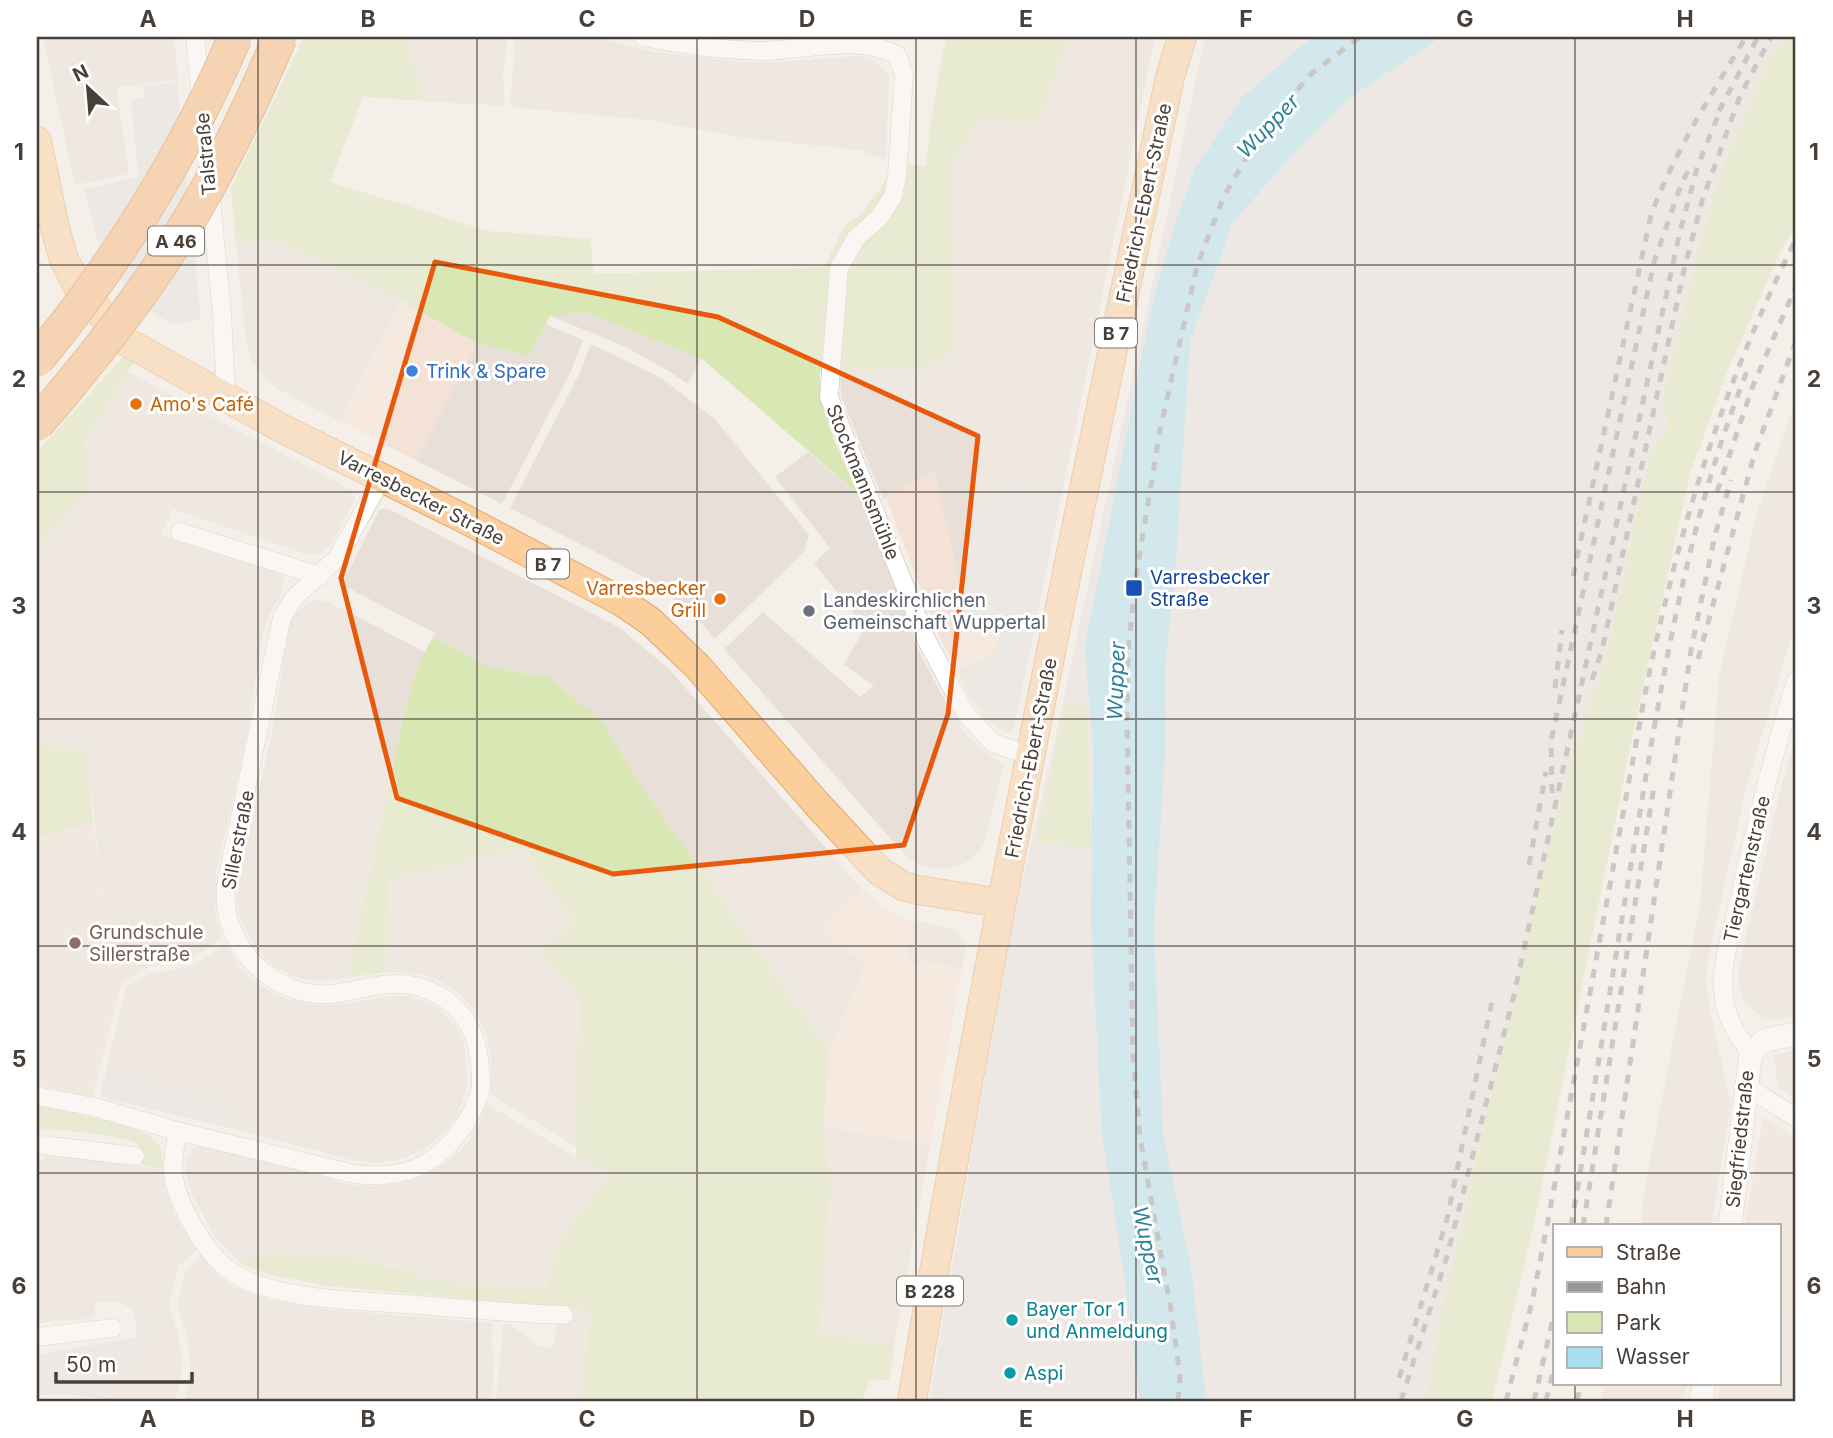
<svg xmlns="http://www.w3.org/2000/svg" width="1833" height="1438" viewBox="0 0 1833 1438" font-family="Inter,sans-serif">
<rect width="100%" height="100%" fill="#f4efe9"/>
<g fill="#e8e0d8">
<path d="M43 37H174L178 80 116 87 129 174 75 185Z"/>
<path d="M405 37H508L503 74 504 106 424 101Z"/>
<path d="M515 37H595L655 52 743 62H779L859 56 870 58 889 75 886 160 860 150 745 138 648 120 510 107Z"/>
<path d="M1072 37H1155L1014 729 1007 733 987 721 972 700 957 670 996 651 999 634 958 626 959 590 934 472 883 499 841 396 840 370 924 369 955 349 951 163 983 118 1059 69Z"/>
<path d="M275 240 401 301 340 421 281 391 267 381 250 358 246 342 236 244Z"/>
<path d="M586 312 701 358 688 384 667 370 624 346 550 316Z"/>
<path d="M546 324 583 340 571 371 502 504 417 461 477 343 529 356Z"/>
<path d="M591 344 660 377 715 419 809 535 804 552 715 639 702 623 648 579 510 508 579 374Z"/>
<path d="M127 372 352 490 355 498 333 542 322 552 314 554H307L172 509 161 535 211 553 221 550 275 569 281 574 284 581 283 590 267 619 263 633 247 736 216 873 215 913 222 936 215 944 192 958 148 967 122 981 105 905 86 750 37 745V550L89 488 85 440Z"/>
<path d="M1796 399V621L1746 789 1708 958 1706 978 1709 1006 1731 1105 1711 1226H1640L1647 1175 1700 905 1719 676 1757 513Z"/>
<path d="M808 452 858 494 892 575 916 645 951 712 969 738 1004 766 985 842 977 854 965 863 950 868 935 869 919 865 904 854 724 649 763 612 860 697 874 686 844 664 865 628 814 563 830 548 775 477Z"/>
<path d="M387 508 620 628 669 669 862 889 818 928 865 965 829 1051 633 774 604 723 549 677 489 667 433 637 435 633 342 585 379 510Z"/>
<path d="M317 600 329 602 425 652 417 667 402 724 347 978 319 981 295 977 274 966 257 951 239 915 237 898 239 878 271 738 290 622 297 612 307 604Z"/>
<path d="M1796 736V1017L1774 1020 1763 1017 1752 1010 1743 999 1739 986V967L1781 787Z"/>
<path d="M526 847 536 869 576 922 538 953 579 996 576 1147 489 1093 492 1074 490 1053 485 1031 476 1013 461 995 444 983 426 975 386 972 389 880Z"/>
<path d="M914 921 951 928 958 932 966 944 962 968 922 961 921 966 906 963Z"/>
<path d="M225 942 241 969 256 982 274 994 293 1001 315 1005H335L393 996H409L430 1003 442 1011 455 1026 464 1043 467 1079 464 1097 456 1117 442 1135 423 1150 402 1159 375 1163 348 1159 226 1127 232 1104 106 1071 127 986 150 974 193 965 219 949Z"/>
<path d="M1796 1051V1099L1778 1087 1774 1055Z"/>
<path d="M487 1104 576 1157 611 1173 561 1239 545 1290 421 1279 417 1270 353 1258H313L274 1253 254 1256 242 1264 215 1236 191 1193 186 1173V1160L193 1149 205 1145 352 1185 375 1186 404 1183 430 1173 449 1161 465 1146 478 1126Z"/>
<path d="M823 1126 930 1145 894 1347 820 1334 831 1185Z"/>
<path d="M45 1153 163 1170 166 1191 175 1216 196 1250 179 1266 169 1303 179 1338 182 1360 180 1384 175 1401 109 1400 122 1373 155 1333 134 1311 119 1301 96 1302 93 1317 87 1319 56 1320 37 1324V1161L45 1160Z"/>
<path d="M201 1255 213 1271 233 1287 266 1299 324 1309 493 1323 491 1350 495 1351 491 1401H184L188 1386 190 1363 188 1340 177 1304 186 1271Z"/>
<path d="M553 1307 590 1310 582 1401H496L503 1324 510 1325 534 1341V1346L551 1348 555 1343 557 1311Z"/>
<path d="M1779 1314 1796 1317V1401H1717L1720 1384H1779Z"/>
<path d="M1606 1384H1686L1683 1401H1601Z"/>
</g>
<g fill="#f5e2d6">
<path d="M401 301 477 343 417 461 340 421Z"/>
<path d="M934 471 956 562 958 626 999 634 996 651 957 670 938 633 886 498Z"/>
<path d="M862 889 878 904 897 915 914 921 906 963 920 966 922 960 962 968 930 1145 823 1126 829 1051 865 965 818 929Z"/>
</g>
<g fill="#e7e1de">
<path d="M1205 37H1796L1771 56 1722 166 1696 258 1662 400 1669 421 1665 437 1651 450 1606 655 1561 791 1443 1304 1447 1401H929L989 1053 1015 913 1052 754Z"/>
<path d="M106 1071 232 1104 226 1127 100 1097Z"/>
<path d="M134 1311 155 1333 122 1373 109 1400 68 1394 37 1395V1355L137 1337Z"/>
</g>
<g fill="#ede1d4">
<path d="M93 821 105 905 122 981 92 1098 37 1085V839Z"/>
<path d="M1763 1117 1796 1139V1317L1779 1314V1226H1745Z"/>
</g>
<g fill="#d9e7b4">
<path d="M304 37H405L424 101 363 97 330 182 489 231 591 239 593 274 824 267 844 227 863 212 880 189 895 164 926 166 932 112 946 37H1072L1036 123 983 118 951 163 955 349 924 369 820 371C816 411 843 457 858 494L701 358 586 312 550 316 529 356 477 343 401 301 275 240 236 244 231 188Z"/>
<path d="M1785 37H1796V224L1776 261 1728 370 1690 473 1636 719 1534 1224 1492 1401H1426L1443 1304 1561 791 1606 655 1651 450C1671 431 1671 425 1662 400L1696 258 1722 166 1771 56Z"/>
<path d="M125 355 135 360 85 440 89 488 37 550V452Z"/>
<path d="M433 637 489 667 549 677 604 723 633 774 829 1051 823 1126 831 1185 820 1333 894 1347 889 1380 870 1381 862 1401H582L590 1310 328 1286 270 1275 242 1264 254 1256 274 1253 313 1258H353L417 1271 421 1279 545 1290 561 1239 611 1173 576 1157 579 996 538 953 575 922 536 869 526 847 389 880 386 972 347 978 402 724 417 667Z"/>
<path d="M1066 703 1087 706 1091 849 1036 842Z"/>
<path d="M37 745 86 750 93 821 37 839Z"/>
<path d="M37 1105C60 1111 146 1125 158 1143 163 1150 162 1161 163 1170L142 1165C142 1158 144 1149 137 1144 126 1135 52 1128 37 1130Z"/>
</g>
<g fill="#e3e0de">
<path d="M1212 37H1278L1262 52 1223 64 1203 65Z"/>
<path d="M177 82 201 320 172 324 146 309 116 275 98 241 84 189 138 177 131 99 144 98 143 86Z"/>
<path d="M1387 133 1491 155 1485 182 1382 160Z"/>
<path d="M1269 252 1281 255 1212 577 1199 575Z"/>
<path d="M1001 481 1061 492 1014 724 989 719 990 705 976 701 979 684 966 682 968 669 981 670 983 658 998 660 1003 628 966 621 975 572 968 571 980 506 995 508Z"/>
<path d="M1018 913 1082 923 1068 1065 993 1053Z"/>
<path d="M942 1343 956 1345 946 1401H932Z"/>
</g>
<path fill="#a8dfef" d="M1312 37H1441L1349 98 1289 158 1232 224 1190 342 1176 560 1165 667V755L1154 927 1163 1133 1191 1267 1205 1390 1204 1401H1140L1123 1268 1102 1136 1091 924 1093 749 1085 647 1152 303 1175 224 1194 170 1242 97Z"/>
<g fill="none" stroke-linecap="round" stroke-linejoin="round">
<g stroke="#c3b8af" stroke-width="19">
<g id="minor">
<path d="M195 37 222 313 226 396"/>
<path d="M643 37C681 45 721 50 760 51 805 51 855 34 897 55L904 75 897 176 893 196 879 218 856 238 839 268 829 397 926 639 957 697 965 713 993 743 1031 756"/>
<path d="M180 532 320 576"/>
<path d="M1751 1052C1734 1034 1725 1015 1723 990 1721 961 1732 933 1738 905 1754 830 1773 755 1796 681"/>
<path d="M1748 1087 1796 1118"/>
<path d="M37 1096 94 1107 177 1131 354 1174C385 1177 409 1176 435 1157 456 1141 472 1117 480 1092 482 1084 481 1075 480 1066 477 1028 458 999 420 987 391 978 360 991 330 994 282 998 235 959 227 912 225 903 226 894 226 885L282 617 294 598 338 557 382 478"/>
<path d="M177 1131C176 1143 173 1156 173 1168 173 1198 206 1256 232 1272 273 1300 354 1300 404 1304 457 1308 510 1313 564 1315"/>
<path d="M37 1146 42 1145 135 1156"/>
<path d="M37 1337 113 1328"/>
</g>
</g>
<g stroke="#c3b8af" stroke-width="24">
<g id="tertiary">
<path d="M1730 1226 1751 1052 1766 1040 1796 1034"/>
<path d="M1701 1401 1704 1384"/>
</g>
</g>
<g stroke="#e1a86b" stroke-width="30">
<g id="primary">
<path d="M37 141 54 224 63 257 78 287 125 341 285 430 461 517 622 602 650 621 697 666 816 803 879 871 903 886 918 890 1001 903"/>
<path d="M912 1401C986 958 1077 517 1170 77L1182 37"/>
</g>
</g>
<use href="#minor" stroke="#fff" stroke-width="18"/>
<use href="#tertiary" stroke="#fff" stroke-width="23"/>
<use href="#primary" stroke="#fbce9c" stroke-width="28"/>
<g stroke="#989898" stroke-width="5" stroke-dasharray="9 9" stroke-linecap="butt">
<path d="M1719 111 1758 37"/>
<path d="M1717 492 1752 388 1796 286"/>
<path d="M1573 576 1651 215C1675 151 1711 95 1746 37"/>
<path d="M1698 659 1755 452 1796 341"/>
<path d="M1592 680 1602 650 1684 270 1702 201 1740 96 1771 37"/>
<path d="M1555 688 1562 630"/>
<path d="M1552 793 1551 741 1654 262 1682 182 1692 164"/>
<path d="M1529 865 1546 772"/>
<path d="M1571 1226C1596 1082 1618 938 1643 794 1667 649 1694 501 1750 364"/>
<path d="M1583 1226 1654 786"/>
<path d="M1606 1226 1691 650 1715 535 1731 480"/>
<path d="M1399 1378 1447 1219 1492 1001"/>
<path d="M1178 1401 1180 1376 1171 1310 1140 1138 1133 1055 1127 719 1128 652 1135 583 1160 430 1197 266 1224 196 1262 131 1312 73 1360 37"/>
<path d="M1401 1401 1447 1256 1514 995 1679 236 1697 168 1723 103"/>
<path d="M1506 1401 1532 1302 1547 1226 1646 689C1679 528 1722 387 1796 239"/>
<path d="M1534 1401 1555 1310"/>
<path d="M1546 1401 1555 1363"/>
<path d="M1577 1401 1581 1384"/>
</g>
<g stroke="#d9843f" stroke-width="35" stroke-linecap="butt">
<g id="motorway-bridge">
<path d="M37 360C118 261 185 155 235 37"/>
<path d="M37 424C87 366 135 306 176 241 218 176 250 107 280 37"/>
</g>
</g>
<use href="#motorway-bridge" stroke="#f9b26f" stroke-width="33"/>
</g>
<path d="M0 0H1833V1438H0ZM435 262 718 317 978 436 948 714 904 845 613 874 397 798 341 578Z" fill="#f4efe9" fill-opacity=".55" fill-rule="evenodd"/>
<path fill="none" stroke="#e8590c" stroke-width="5" stroke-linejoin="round" d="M435 262 718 317 978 436 948 714 904 845 613 874 397 798 341 578Z"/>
<path fill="none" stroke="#483f38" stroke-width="2" stroke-opacity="0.55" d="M258 37V1401M477 37V1401M697 37V1401M916 37V1401M1136 37V1401M1355 37V1401M1575 37V1226M37 265H1796M37 492H1796M37 719H1796M37 946H1796M37 1173H1796M1575 1384V1401"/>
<circle fill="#3f7fe0" stroke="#fff" stroke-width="2.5" cx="412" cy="371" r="7"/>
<g fill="#e8710a" stroke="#fff" stroke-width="2.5">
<circle cx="136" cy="404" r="7"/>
<circle cx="720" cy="599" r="7"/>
</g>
<rect fill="#1a4fb4" stroke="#fff" stroke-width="2.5" x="1125" y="579" width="18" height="18" rx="3.5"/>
<circle fill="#6b7280" stroke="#fff" stroke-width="2.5" cx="809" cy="611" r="7"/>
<circle fill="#8d6e63" stroke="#fff" stroke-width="2.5" cx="75" cy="943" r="7"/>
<g fill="#0f9aa8" stroke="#fff" stroke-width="2.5">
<circle cx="1012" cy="1320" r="7"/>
<circle cx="1010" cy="1373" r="7"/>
</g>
<g text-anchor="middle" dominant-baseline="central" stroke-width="6" stroke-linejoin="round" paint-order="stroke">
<g fill="#fff" stroke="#7f7974" stroke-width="2">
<rect x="148" y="226.5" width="56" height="29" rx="5"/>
<rect x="1095" y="318.5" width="42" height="29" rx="5"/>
<rect x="527" y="549.5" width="42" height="29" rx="5"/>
<rect x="897" y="1276.5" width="66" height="29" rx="5"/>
</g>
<g font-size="18" font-weight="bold" fill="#483f38">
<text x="176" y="241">A 46</text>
<text x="1116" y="333">B 7</text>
<text x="548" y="564">B 7</text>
<text x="930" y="1291">B 228</text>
</g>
<g font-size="19" fill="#483f38" stroke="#fff">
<text transform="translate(206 154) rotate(-95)">Talstraße</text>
<text transform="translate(1144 203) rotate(-78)">Friedrich-Ebert-Straße</text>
<text transform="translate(863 482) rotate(68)">Stockmannsmühle</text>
<text transform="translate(421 498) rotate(27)">Varresbecker Straße</text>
<text transform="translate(1031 758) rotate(-79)">Friedrich-Ebert-Straße</text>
<text transform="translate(238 840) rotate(-79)">Sillerstraße</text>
<text transform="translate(1747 869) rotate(-77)">Tiergartenstraße</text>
<text transform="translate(1740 1139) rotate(-84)">Siegfriedstraße</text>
</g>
<g font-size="19" fill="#366cbe" stroke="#fff" text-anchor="start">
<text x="426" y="371">Trink &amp; Spare</text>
</g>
<g font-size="19" fill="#c56008" stroke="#fff" text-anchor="start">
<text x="150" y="404">Amo's Café</text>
<text x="706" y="588" text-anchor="end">Varresbecker<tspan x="706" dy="22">Grill</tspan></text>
</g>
<g font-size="19" fill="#164399" stroke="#fff" text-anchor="start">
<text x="1150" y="577">Varresbecker<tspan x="1150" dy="22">Straße</tspan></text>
</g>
<g font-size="19" fill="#5b616d" stroke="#fff" text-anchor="start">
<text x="823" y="600">Landeskirchlichen<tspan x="823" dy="22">Gemeinschaft Wuppertal</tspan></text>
</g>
<g font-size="19" fill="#785e54" stroke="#fff" text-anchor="start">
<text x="89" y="932">Grundschule<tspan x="89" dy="22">Sillerstraße</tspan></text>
</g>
<g font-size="19" fill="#0d838f" stroke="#fff" text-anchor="start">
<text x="1026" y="1309">Bayer Tor 1<tspan x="1026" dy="22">und Anmeldung</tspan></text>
<text x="1024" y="1373">Aspi</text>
</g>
<g font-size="21" font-style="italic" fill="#2e8099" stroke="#fff">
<text transform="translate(1268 126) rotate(-46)">Wupper</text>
<text transform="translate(1116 681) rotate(-88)">Wupper</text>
<text transform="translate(1148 1245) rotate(78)">Wupper</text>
</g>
</g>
<rect width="1833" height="1438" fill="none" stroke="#ffffff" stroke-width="77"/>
<rect x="1553" y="1224" width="228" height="161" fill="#ffffff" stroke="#b6b2af" stroke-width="2"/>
<rect x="1567" y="1247" width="35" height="10" fill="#fbce9c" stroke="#b6b2af" stroke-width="2"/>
<text x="1616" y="1260" font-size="21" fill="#483f38">Straße</text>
<rect x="1567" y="1282" width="35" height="10" fill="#989898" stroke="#b6b2af" stroke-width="2"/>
<text x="1616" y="1294" font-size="21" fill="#483f38">Bahn</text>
<rect x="1567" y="1312" width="35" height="21" fill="#d9e7b4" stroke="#b6b2af" stroke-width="2"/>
<text x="1616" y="1330" font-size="21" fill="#483f38">Park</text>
<rect x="1567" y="1347" width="35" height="21" fill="#a8dfef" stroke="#b6b2af" stroke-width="2"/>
<text x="1616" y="1364" font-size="21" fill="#483f38">Wasser</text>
<g transform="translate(88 88) rotate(334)" stroke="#ffffff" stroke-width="5" paint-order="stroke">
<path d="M0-5L12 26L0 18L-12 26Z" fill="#483f38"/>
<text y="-10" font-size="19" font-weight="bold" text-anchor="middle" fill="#483f38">N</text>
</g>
<path d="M56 1372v10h136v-10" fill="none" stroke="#483f38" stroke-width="3.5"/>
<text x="66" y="1372" font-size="21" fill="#483f38" stroke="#ffffff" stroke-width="5" paint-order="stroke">50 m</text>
<rect x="38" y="38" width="1756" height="1362" fill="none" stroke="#483f38" stroke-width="2.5"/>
<g font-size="23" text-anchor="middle" font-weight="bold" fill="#483f38">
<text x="148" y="27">A</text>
<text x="368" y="27">B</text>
<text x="587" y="27">C</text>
<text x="807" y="27">D</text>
<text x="1026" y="27">E</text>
<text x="1246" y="27">F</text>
<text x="1465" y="27">G</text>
<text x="1685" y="27">H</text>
<text x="19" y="160">1</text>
<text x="1814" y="160">1</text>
<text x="19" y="387">2</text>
<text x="1814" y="387">2</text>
<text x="19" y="614">3</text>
<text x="1814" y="614">3</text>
<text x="19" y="840">4</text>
<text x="1814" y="840">4</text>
<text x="19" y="1067">5</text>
<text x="1814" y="1067">5</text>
<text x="19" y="1294">6</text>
<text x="1814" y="1294">6</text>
<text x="148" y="1427">A</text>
<text x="368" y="1427">B</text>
<text x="587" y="1427">C</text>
<text x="807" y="1427">D</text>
<text x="1026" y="1427">E</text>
<text x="1246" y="1427">F</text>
<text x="1465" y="1427">G</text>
<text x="1685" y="1427">H</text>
</g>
</svg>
